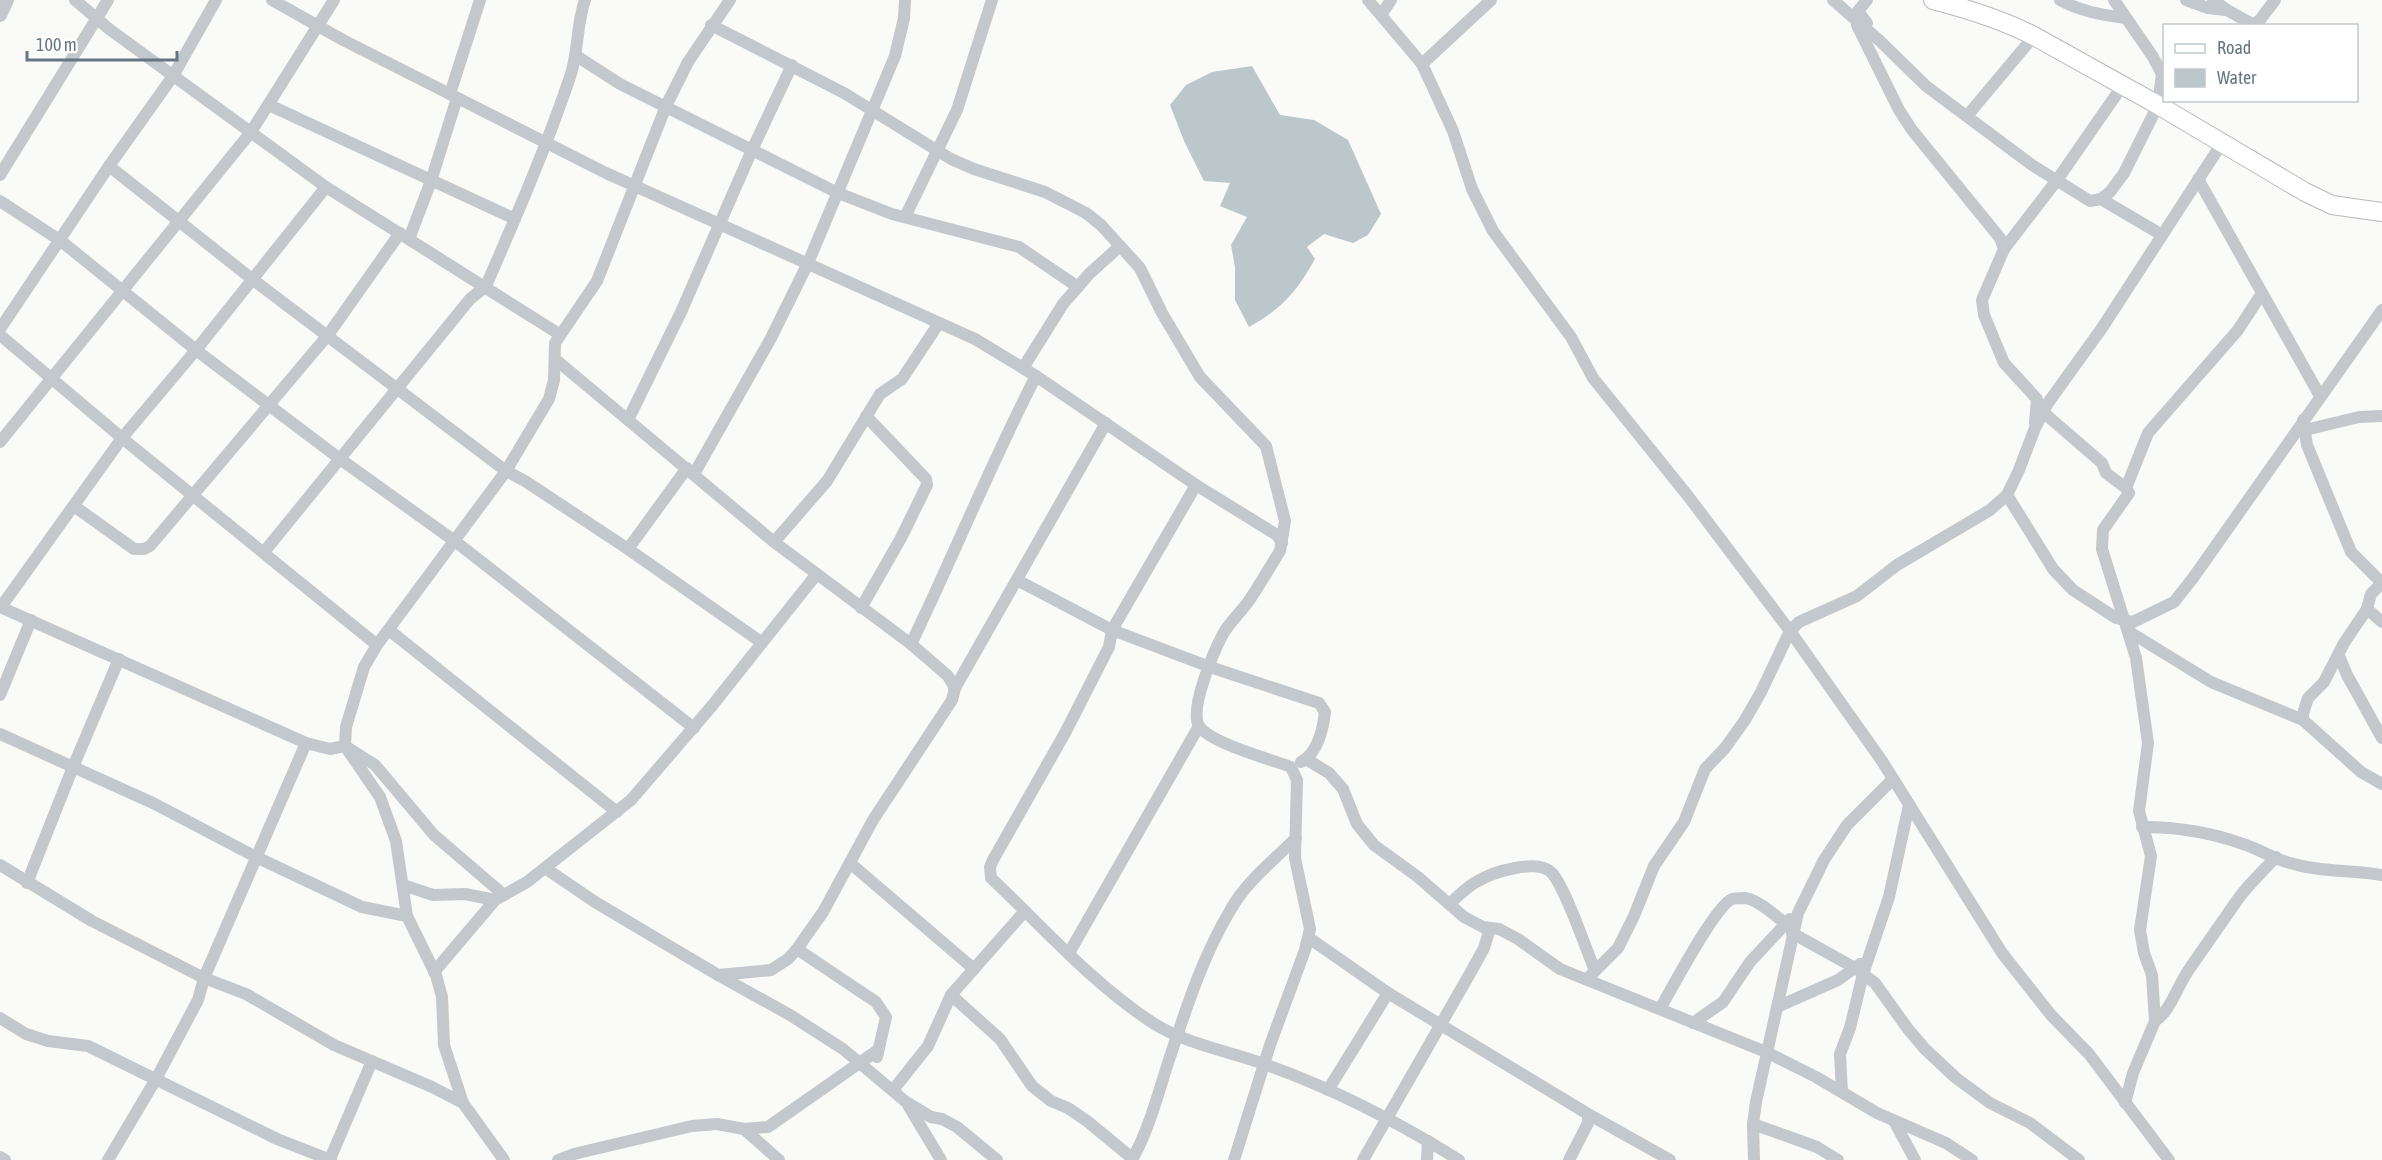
<svg xmlns="http://www.w3.org/2000/svg" width="2382" height="1160" viewBox="0 0 2382 1160" font-family="'Asap Condensed',sans-serif">
<rect width="100%" height="100%" fill="#fafaf8"/>
<path fill="#bbc7cb" d="M1252 66 1280 115 1314 120 1348 140 1381 214 1368 235 1353 243 1324 234 1307 247 1315 259C1297 291 1282 309 1249 327L1235 300V267L1231 245 1247 217 1220 206 1230 183 1204 181 1184 141 1170 105 1186 85 1212 72Z"/>
<g fill="none" stroke-linecap="round" stroke-linejoin="round">
<g stroke="#b5babe" stroke-width="20">
<path id="primary" d="M1933 0C1968 9 2001 19 2034 36L2158 105 2305 192 2332 205 2382 212"/>
</g>
<g stroke="#c3c8cc" stroke-width="12">
<path d="M75 0 109 29 326 187 559 334"/>
<path d="M272 0 343 40 606 173 975 339 1036 376 1196 485 1277 535 1282 543"/>
<path d="M1368 0 1422 64 1453 131 1472 189 1493 231 1571 337 1593 378 1688 496 1790 631 1882 761 2002 953 2051 1015 2089 1054 2169 1160"/>
<path d="M1833 0 1880 41 1926 86 2032 165 2090 201 2101 199 2110 192 2124 173 2158 105 2162 74 2153 57 2114 0"/>
<path d="M2060 0C2080 11 2102 15 2125 18"/>
<path d="M2186 0 2208 8 2225 10"/>
<path d="M2213 0 2227 10 2252 24 2259 21 2275 0"/>
<path d="M1381 15 1391 0"/>
<path d="M1867 23 1858 11 1867 0"/>
<path d="M711 25 844 93 951 159 974 169 1045 192 1086 213 1101 225 1140 268 1162 313 1200 377 1266 446 1285 521 1280 551C1269 568 1260 585 1248 602 1240 613 1229 623 1223 634 1214 651 1189 709 1199 726 1210 743 1270 759 1291 767L1297 780 1295 858 1310 929 1305 950 1270 1045 1234 1160"/>
<path d="M1857 25 1899 110 1912 130 2000 238 2004 249 1982 300 1984 315 2004 363 2037 399 2035 423"/>
<path d="M575 55 620 84 838 193 892 214 1019 247 1078 287"/>
<path d="M1422 64 1491 0"/>
<path d="M450 94 480 0"/>
<path d="M269 105 515 219"/>
<path d="M1967 116 2034 36"/>
<path d="M109 166 252 279 506 471 525 481 628 549 761 642"/>
<path d="M0 175 108 0"/>
<path d="M2198 179 2320 396"/>
<path d="M2101 199 2162 235"/>
<path d="M0 201 61 241 196 350 340 459 456 542 694 728"/>
<path d="M905 217 957 110 992 0"/>
<path d="M409 239 431 181 457 98"/>
<path d="M2004 249 2057 180 2123 85"/>
<path d="M0 329 109 166 173 76 216 0"/>
<path d="M0 335 122 438 377 645"/>
<path d="M555 359 774 542 911 644 948 676 955 688"/>
<path d="M1023 368 1063 304 1089 274 1120 246"/>
<path d="M2043 412 2102 463 2106 473 2126 488"/>
<path d="M628 420 681 312 752 150 792 65"/>
<path d="M2303 420 2307 445 2351 552 2382 583"/>
<path d="M2305 430 2359 417 2382 416"/>
<path d="M0 442 251 132 334 0"/>
<path d="M694 474 771 338 808 263 895 56 904 18 905 0"/>
<path d="M1196 485 1112 630 1109 647 1065 733 993 860 990 867 991 878C1044 928 1092 983 1153 1023 1186 1044 1228 1051 1264 1064 1332 1088 1398 1122 1459 1160"/>
<path d="M2007 495 2053 569 2073 590 2116 618 2133 622 2174 602 2193 578 2382 310"/>
<path d="M74 506 134 549H144L150 546 328 335 400 233"/>
<path d="M774 542 827 481 880 394 902 379 939 323"/>
<path d="M628 549 687 468"/>
<path d="M264 552 470 299 486 286C516 217 546 148 570 77 579 52 576 25 585 0"/>
<path d="M1017 580 1112 630 1210 667 1319 703 1325 712C1323 729 1318 753 1301 762"/>
<path d="M0 607 306 743 330 749 345 746 375 765 434 835 504 895"/>
<path d="M1 607 122 438 196 350 326 187"/>
<path d="M861 608 901 538 927 485 926 479 866 416"/>
<path d="M2367 609 2382 622"/>
<path d="M389 630 617 812"/>
<path d="M2128 631 2211 682 2303 720 2361 772 2382 784"/>
<path d="M911 644C954 555 991 463 1036 376"/>
<path d="M2339 656 2347 675 2382 738"/>
<path d="M0 695 31 620"/>
<path d="M2303 720V714L2308 698 2324 682 2344 643 2367 609 2371 594 2382 583"/>
<path d="M0 734 153 803 256 857 362 907 407 916"/>
<path d="M1306 759 1329 773 1343 789 1357 824 1374 845 1418 877 1464 917 1483 927 1499 929 1518 939 1560 969 1766 1052 1816 1077 1877 1113 1946 1143 1972 1160"/>
<path d="M2142 827C2177 827 2210 832 2243 844 2259 849 2274 859 2290 863 2320 872 2351 870 2382 875"/>
<path d="M850 863 974 969"/>
<path d="M0 865 92 921 204 978 246 994 334 1045 432 1087 463 1103"/>
<path d="M545 868 595 902 718 975 771 970 788 959 797 949 823 912 873 820 952 700 955 688 1106 423"/>
<path d="M27 883 73 767 119 659"/>
<path d="M403 885 433 895 465 894 495 900"/>
<path d="M1449 904C1458 897 1467 886 1478 881 1493 872 1538 858 1552 873 1566 889 1586 949 1595 971"/>
<path d="M1792 933 1855 968 1875 983 1908 1029 1925 1049 1956 1078 1990 1103 2030 1123 2079 1160"/>
<path d="M1309 938 1388 993 1588 1114 1670 1160"/>
<path d="M797 949 876 1002 886 1017 877 1057"/>
<path d="M1069 953 1199 726"/>
<path d="M434 972 495 900 527 882 631 800 711 707 816 575"/>
<path d="M718 975 790 1015 843 1049 906 1102 931 1117 942 1119 957 1127 997 1160"/>
<path d="M1587 979 1618 948 1634 916 1654 866 1684 822 1705 769 1725 748 1745 720 1761 692 1790 631 1799 622 1857 596 1897 565 1990 510 2007 495 2019 470 2035 428 2048 403 2102 328 2222 143"/>
<path d="M951 995 1000 1039 1032 1086 1051 1101 1068 1108 1087 1121 1133 1159"/>
<path d="M1777 1007 1838 980 1860 964"/>
<path d="M1660 1009C1671 990 1715 906 1732 899 1734 898 1743 898 1746 898 1760 901 1774 915 1785 923"/>
<path d="M0 1018 26 1034 48 1041 88 1046 277 1139 331 1160"/>
<path d="M2155 1021C2171 1011 2178 984 2190 968 2206 945 2222 922 2238 899 2249 884 2263 871 2276 857"/>
<path d="M1693 1023 1723 1002 1750 962 1790 919"/>
<path d="M893 1090 928 1046 951 995 1025 911"/>
<path d="M1328 1090 1388 993"/>
<path d="M1842 1092 1840 1054 1850 1028 1863 974 1889 897 1909 805"/>
<path d="M2125 1103 2133 1073 2155 1021 2152 975 2144 953 2140 930 2151 856 2139 811 2148 743 2136 658 2102 549 2103 530 2129 493 2126 488 2148 433 2238 330 2262 293"/>
<path d="M908 1105 941 1160"/>
<path d="M1894 1121 1915 1160"/>
<path d="M1753 1124 1817 1147 1838 1160"/>
<path d="M744 1129 779 1160"/>
<path d="M0 1157 5 1160"/>
<path d="M330 1159 372 1061"/>
<path d="M108 1160 156 1079 198 1000 204 978 306 743"/>
<path d="M504 1160 463 1103 444 1045 442 997 436 975 407 916 396 841 380 797 345 746 346 727 364 667 377 645 506 471 549 399 554 380 555 343 597 281 666 106 688 62 730 0"/>
<path d="M558 1160 574 1154 692 1126 717 1124 744 1129 768 1127 878 1050"/>
<path d="M1132 1160C1148 1131 1157 1098 1167 1066 1185 1012 1202 957 1231 909 1246 882 1274 860 1296 838"/>
<path d="M1363 1160 1472 970 1484 948 1490 928"/>
<path d="M1427 1160 1428 1141"/>
<path d="M1569 1160 1588 1123V1114"/>
<path d="M1754 1160 1753 1124 1756 1102 1798 913 1824 860 1847 825 1893 779"/>
</g>
<path stroke="#c3c8cc" stroke-width="14" d="M0 15 7 0"/>
<use href="#primary" stroke="#fff" stroke-width="18"/>
</g>
<rect x="2163" y="24" width="195" height="78" fill="#ffffff" stroke="#c1c8cd" stroke-width="1.5"/>
<rect x="2175" y="44" width="30" height="9" fill="#ffffff" stroke="#c1c8cd" stroke-width="1.5"/>
<text x="2217" y="54" font-size="18" fill="#657683">Road</text>
<rect x="2175" y="69" width="30" height="18" fill="#bbc7cb" stroke="#c1c8cd" stroke-width="1.5"/>
<text x="2217" y="84" font-size="18" fill="#657683">Water</text>
<path d="M27 51v9h150v-9" fill="none" stroke="#657683" stroke-width="3"/>
<text x="36" y="51" font-size="18" fill="#657683" stroke="#ffffff" stroke-width="4.5" paint-order="stroke">100 m</text>
</svg>
